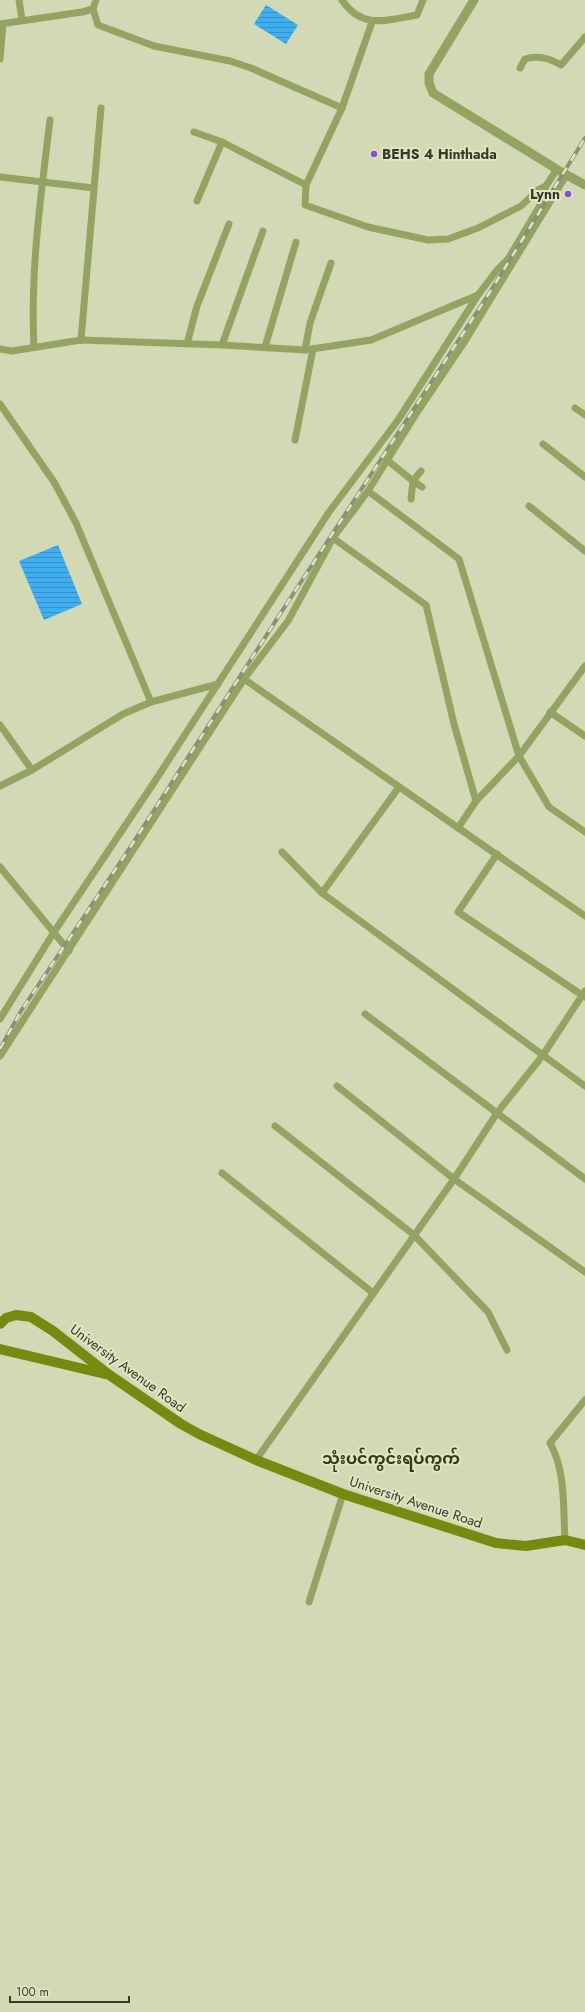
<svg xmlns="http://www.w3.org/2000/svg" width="585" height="2012" viewBox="0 0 585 2012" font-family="Jost,'Noto Sans Myanmar',sans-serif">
<defs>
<pattern id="water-rules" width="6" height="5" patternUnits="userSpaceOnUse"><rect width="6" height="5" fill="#3faff1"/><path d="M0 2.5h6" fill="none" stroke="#368fc3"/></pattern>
</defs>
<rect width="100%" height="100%" fill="#d1dab4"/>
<g fill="url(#water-rules)">
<path d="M266 5 298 25 286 44 254 24Z"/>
<path d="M58 545 82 604 44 620 19 561Z"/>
</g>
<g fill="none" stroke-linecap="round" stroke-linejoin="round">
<g stroke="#95a362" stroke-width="7">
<path d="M19 0 22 20"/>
<path d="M342 0C362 30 387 20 417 15L423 0"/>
<path d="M93 9 98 25 154 46 230 61 251 68 342 108"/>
<path d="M372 22 342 108 306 185 305 205 368 227 428 240 448 239 478 228 521 206 538 190 546 186"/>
<path d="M0 24 82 12 93 9 96 0"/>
<path d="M0 59 3 24"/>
<path d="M520 68 525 59C538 55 549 58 561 65L585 37"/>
<path d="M194 132 222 142 306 185"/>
<path d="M0 177 94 188"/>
<path d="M197 201 222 142"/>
<path d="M81 340 101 108"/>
<path d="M187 344 197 306 229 224"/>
<path d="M222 345 263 231"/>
<path d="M34 347C30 271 41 195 50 120"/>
<path d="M265 347 296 242"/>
<path d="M0 349 12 351 81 340 222 345 305 350 371 340 478 295 497 270 508 259 539 207 546 186 557 169"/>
<path d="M305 350 310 323 331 263"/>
<path d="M0 404 54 482 76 523 151 702"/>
<path d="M575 408 585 415"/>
<path d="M295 440 313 349"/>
<path d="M543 444 585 477"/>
<path d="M387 460 413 481 422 487"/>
<path d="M368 491 459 559 519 756 549 807 585 832"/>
<path d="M411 499 413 481 421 471"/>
<path d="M529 506 585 551"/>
<path d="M333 538 426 605 454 724 476 801"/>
<path d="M244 679 585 916"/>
<path d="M550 712 585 736"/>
<path d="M0 725 32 770"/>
<path d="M0 786 32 770 123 714 151 702 218 684"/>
<path d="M458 828 476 801 519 756 585 666"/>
<path d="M282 852 322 893 585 1086"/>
<path d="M497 854 458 912 585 997"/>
<path d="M0 867 69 951"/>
<path d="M322 893 399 787"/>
<path d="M365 1014 585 1179"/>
<path d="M0 1019 54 932 153 784 329 512 398 420 478 295"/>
<path d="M0 1056 244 679 288 621 333 538 368 491 418 411 465 341 567 174"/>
<path d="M337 1086 454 1179 585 1272"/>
<path d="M275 1126 414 1235 488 1312 507 1350"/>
<path d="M222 1173 373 1293"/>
<path d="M256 1460 454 1179 497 1113 543 1055 585 991"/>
<path d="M565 1540C563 1508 566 1471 550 1443L585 1400"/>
<path d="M309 1602 343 1494"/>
</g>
<path stroke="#95a362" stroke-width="9" d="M474 0 429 74V83L433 93 563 173 585 185"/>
<g stroke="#778910" stroke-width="10">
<path d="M0 1324 6 1318 16 1315 31 1317 53 1331 108 1374 181 1424 199 1434 256 1460 343 1494 496 1543 526 1546 565 1540 585 1545"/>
<path d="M0 1349 105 1374"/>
</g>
<g stroke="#8a9175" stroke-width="4">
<path id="rail" d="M0 1049 21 1011 131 846 284 608 490 292 585 138"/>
</g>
<use href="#rail" stroke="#dee7c0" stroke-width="2.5" stroke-dasharray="8" stroke-linecap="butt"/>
</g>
<g fill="#8353cc" stroke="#dee7c0" stroke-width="1.5">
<circle cx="374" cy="154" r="4"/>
<circle cx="568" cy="194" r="4"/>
</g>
<g text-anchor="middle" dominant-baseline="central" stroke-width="4" stroke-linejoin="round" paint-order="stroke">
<g font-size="14" font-weight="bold" fill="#363a2b" stroke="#dee7c0" text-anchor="start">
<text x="382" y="154">BEHS 4 Hinthada</text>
<text x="560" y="194" text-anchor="end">Lynn</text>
</g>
<g font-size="14" fill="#363a2b" stroke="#dee7c0">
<text transform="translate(128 1368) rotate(36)">University Avenue Road</text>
<text transform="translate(416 1502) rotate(18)">University Avenue Road</text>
</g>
<g font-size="16" font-weight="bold" fill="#333a19" stroke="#dee7c0">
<text x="391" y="1458">သုံးပင်ကွင်းရပ်ကွက်</text>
</g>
</g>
<path d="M10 1996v6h119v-6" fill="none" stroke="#363a2b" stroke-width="2"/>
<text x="16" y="1996" font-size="12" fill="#363a2b" stroke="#dee7c0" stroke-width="3" paint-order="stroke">100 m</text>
</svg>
